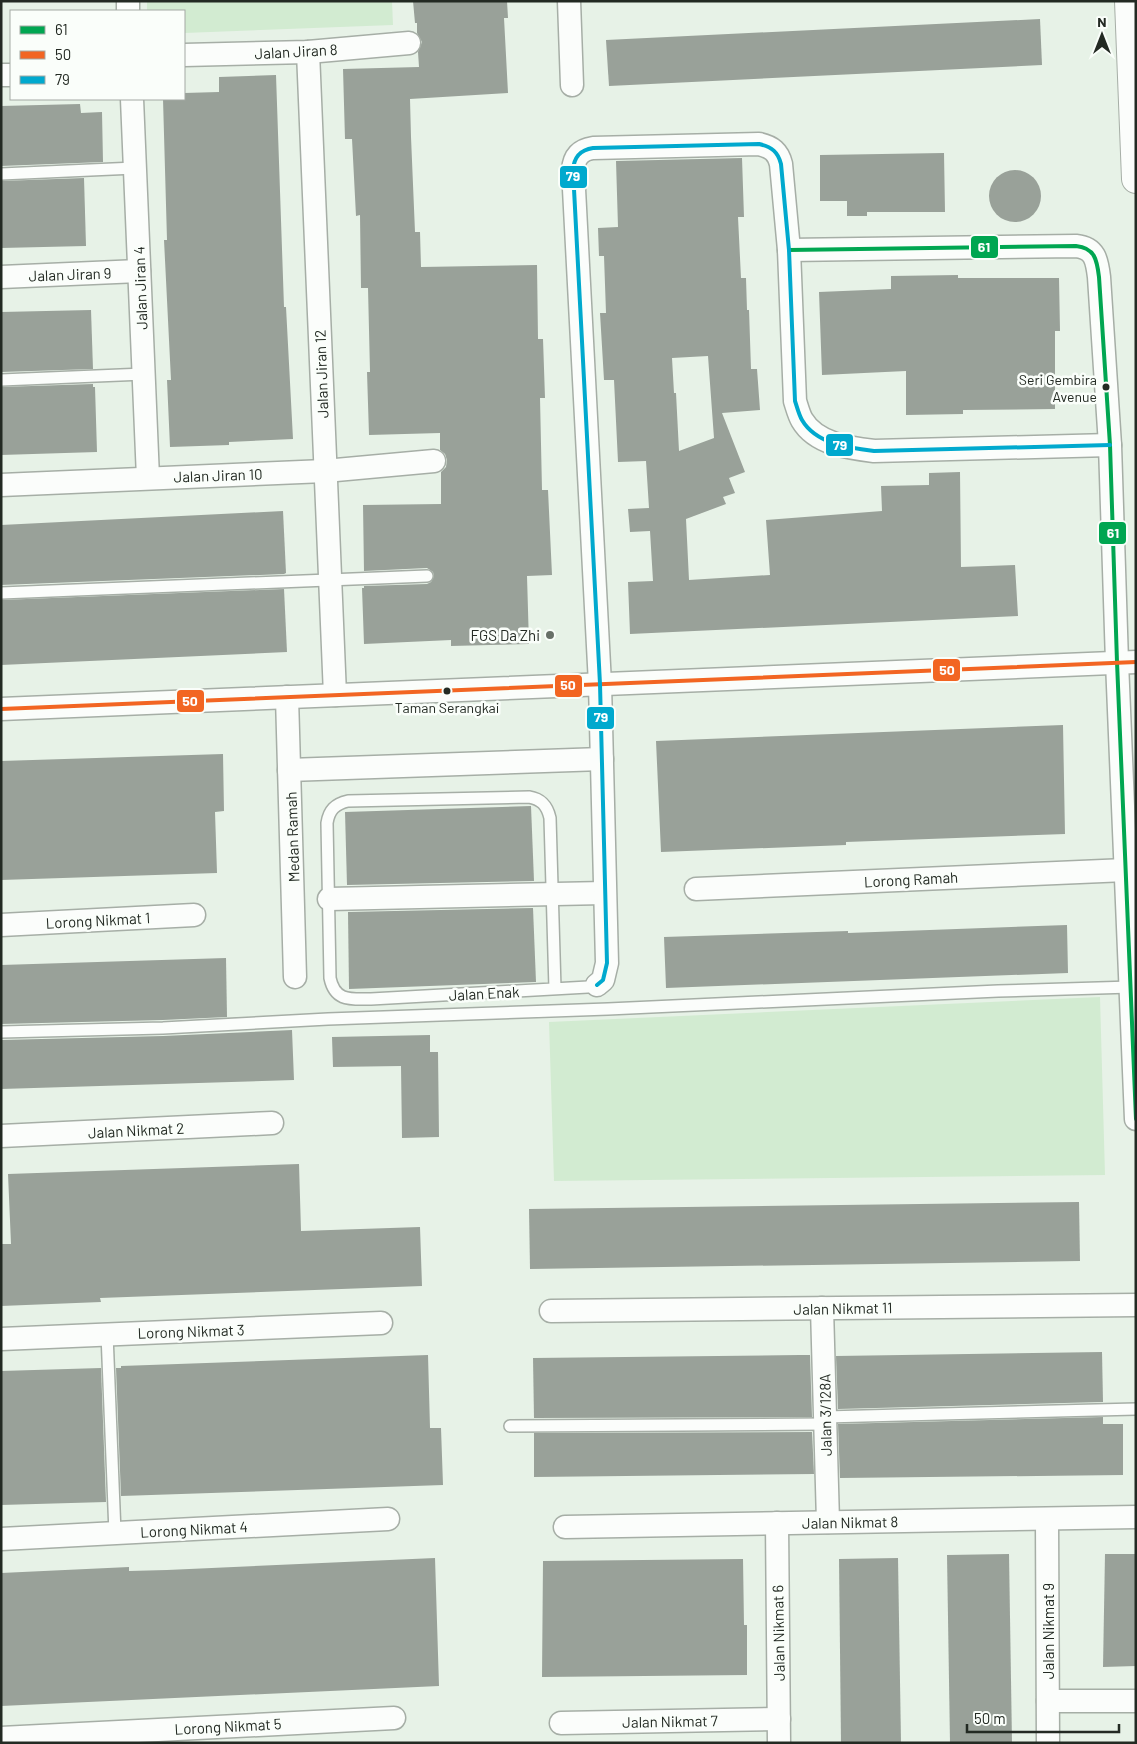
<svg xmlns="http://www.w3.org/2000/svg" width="1137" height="1744" viewBox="0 0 1137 1744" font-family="Barlow,sans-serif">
<rect width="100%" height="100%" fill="#e7f2e7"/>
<g fill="#d2ebd1">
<path d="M147 1H392L393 25 184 33V11H147Z"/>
<path d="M1100 997 1105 1175 554 1181 549 1022Z"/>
</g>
<g fill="#99a199" fill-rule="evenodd">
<path d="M413 1H507L508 18H504L508 93 410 99 411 137 415 232H420L421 267 537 265 538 339H543L545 398H540L542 490H548L552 575 527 576 529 644 451 646V640L364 644 362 588H364V586L427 584 431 582 434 576 433 572 427 568 364 571 363 505 441 504V472L446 467 447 460 445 454 440 450V433L369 435 367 372H370L368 288H361L360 215 356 216 352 139H345L343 69 419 67 418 52 422 42 417 33V23H415Z"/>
<path d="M1040 19 1042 65 609 86 606 40Z"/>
<path d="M276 75 284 307H286L293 439 229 442V445L170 447 167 380H171L164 240H167L163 99H184V93L219 92V77Z"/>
<path d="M80 104 81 113 102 112 103 162 1 166V106Z"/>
<path d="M944 153 945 212H867V216H847V201H820V155Z"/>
<path d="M742 158 744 217H738L741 278H746L747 310H749L751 369H757L760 410 722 413 745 472 729 478 735 493 723 497 726 504 686 519 689 580 770 575 766 520 882 511 881 486 929 485V473L960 472 961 567 1015 565 1018 616 630 634 628 582 653 581 650 531 630 532 628 509 649 508 646 461 618 462 614 380H604L600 313H606L604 256H599L598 228 618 227 616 161ZM708 356 714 438 679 451 676 393H674L672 358Z"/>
<circle cx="1015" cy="196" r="26"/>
<path d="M84 178 86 246 1 248V181Z"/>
<path d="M958 275V278H1059L1060 331H1055V409L963 410V414L906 415V371L822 375 819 292 891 289V276Z"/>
<path d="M91 310 93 369 1 372V312Z"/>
<path d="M93 384V387H95L97 452 1 455V387Z"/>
<path d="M283 511 286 573 284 574 1 585V525Z"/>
<path d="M284 589 287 652 1 665V600Z"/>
<path d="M1063 725 1065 834 846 842V845L661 852 656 741Z"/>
<path d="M223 754 224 811 215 812 217 873 1 880V761Z"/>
<path d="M531 806 534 881 347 885 345 812Z"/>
<path d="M533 908 536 982 349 989 348 912Z"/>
<path d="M1067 925 1068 973 666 988 664 937 848 931V933Z"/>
<path d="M226 958 227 1017 163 1020 1 1024V965Z"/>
<path d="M292 1030 294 1080 1 1089V1040L163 1036Z"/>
<path d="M430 1035V1052H438L439 1137 402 1138 401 1066 333 1067 332 1037Z"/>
<path d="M299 1164 301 1231 420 1227 422 1286 100 1298 101 1302 1 1306V1244H11L8 1174Z"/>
<path d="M1079 1202 1080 1261 530 1269 529 1209Z"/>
<path d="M1102 1352 1103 1402 838 1409 836 1356Z"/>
<path d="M428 1355 430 1428H441L443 1485 121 1496 116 1368H121V1366Z"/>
<path d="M800 1355H810L812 1417 534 1418 533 1358Z"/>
<path d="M101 1368 106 1502 1 1505V1371Z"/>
<path d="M1103 1417V1424H1123V1475L840 1478 838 1424Z"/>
<path d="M812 1432 814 1474 534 1477V1433Z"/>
<path d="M1009 1554 1012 1743H950L947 1555Z"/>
<path d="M1105 1554H1136V1666L1103 1667Z"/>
<path d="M435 1558 439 1686 1 1706V1573L129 1567V1571L167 1570Z"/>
<path d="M898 1558 901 1743H841L839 1559Z"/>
<path d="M743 1559 744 1625H747V1675L542 1677 543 1561Z"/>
</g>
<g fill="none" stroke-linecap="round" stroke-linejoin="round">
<g stroke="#a6aea6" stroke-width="14">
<g id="lane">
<path d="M1 174 135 168"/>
<path d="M1 380 144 374"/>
<path d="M1 593 427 576"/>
<path d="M555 989 550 818C547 805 541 799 529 797L348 801C335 804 329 810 327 823L330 978C335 1002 351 999 371 999L588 987 597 985"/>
<path d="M1 1032 163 1028 328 1019 608 1009 998 991 1131 987"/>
<path d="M107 1334 115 1533"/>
<path d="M825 1417 1136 1409"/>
<path d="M510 1426 825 1424"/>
</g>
</g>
<g stroke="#a6aea6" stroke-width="25">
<g id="street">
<path d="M128 1V11"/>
<path d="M569 1 572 85"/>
<path d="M308 52 335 695"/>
<path d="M184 55 308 52 409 43"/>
<path d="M1 75H11"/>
<path d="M132 99 148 478"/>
<path d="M789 250 1076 246C1095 248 1097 260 1099 277L1110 445 1117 662 1136 1119"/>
<path d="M1 277 139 271"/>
<path d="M1 485 325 471 434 461"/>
<path d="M287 697 295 977"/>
<path d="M1 709 1136 662"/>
<path d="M289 770 602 759"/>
<path d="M696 889 1126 870"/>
<path d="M329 899 604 893"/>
<path d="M1 925 194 915"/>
<path d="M597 985 603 980 607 963 600 684 573 170C574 157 580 150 593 148L759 144C772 147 778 152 781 164L789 250 795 401C797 407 799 415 802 420 816 444 849 448 874 451L1110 445"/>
<path d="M1 1136 272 1123"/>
<path d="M822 1308 828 1522"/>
<path d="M551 1311 1136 1305"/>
<path d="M1 1339 381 1323"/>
<path d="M1047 1519 1048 1743"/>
<path d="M777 1523 779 1743"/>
<path d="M565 1527 1136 1517"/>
<path d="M1 1539 388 1519"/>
<path d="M1048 1701H1136"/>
<path d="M561 1723 779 1719"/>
<path d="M1 1738 394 1718"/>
</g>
</g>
<g stroke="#a6aea6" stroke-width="30">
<path id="secondary" d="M1129 1 1136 179"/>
</g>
<use href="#lane" stroke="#fbfdfb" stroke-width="11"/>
<use href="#street" stroke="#fbfdfb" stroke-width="22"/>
<use href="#secondary" stroke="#fbfdfb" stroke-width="28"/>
<g stroke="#fafefa" stroke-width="8">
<path id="bus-1" d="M789 250 1076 246C1095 248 1097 260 1099 277L1110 445 1117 662 1136 1119"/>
</g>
<g stroke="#fafefa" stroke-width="8">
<path id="bus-2" d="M1 709 1136 662"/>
</g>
<g stroke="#fafefa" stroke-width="8">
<path id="bus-3" d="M597 985 603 980 607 963 600 684 573 170C574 157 580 150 593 148L759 144C772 147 778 152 781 164L789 250 795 401C797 407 799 415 802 420 816 444 849 448 874 451L1110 445"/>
</g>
<use href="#bus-1" stroke="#00a651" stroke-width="4"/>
<use href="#bus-2" stroke="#f26522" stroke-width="4"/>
<use href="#bus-3" stroke="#00a9ce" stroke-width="4"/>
</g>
<g fill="#232a23" stroke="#fafefa" stroke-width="2">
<circle cx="1106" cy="387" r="4.5"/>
<circle cx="447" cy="691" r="4.5"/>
</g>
<circle fill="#687068" stroke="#fafefa" stroke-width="2" cx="550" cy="635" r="5"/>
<g text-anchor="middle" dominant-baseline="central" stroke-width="5" stroke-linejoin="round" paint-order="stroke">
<g font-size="14" fill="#232a23" stroke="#fafefa" text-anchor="end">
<text x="1097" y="379">Seri Gembira<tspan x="1097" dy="17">Avenue</tspan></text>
<text x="447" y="707" text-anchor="middle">Taman Serangkai</text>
</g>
<g font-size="15" fill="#232a23" stroke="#fafefa">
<text transform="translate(296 51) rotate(-3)">Jalan Jiran 8</text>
<text transform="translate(70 274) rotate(-2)">Jalan Jiran 9</text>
<text transform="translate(140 288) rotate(-92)">Jalan Jiran 4</text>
<text transform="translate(321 374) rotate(-92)">Jalan Jiran 12</text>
<text transform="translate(218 475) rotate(-2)">Jalan Jiran 10</text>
<text transform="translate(292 837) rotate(-92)">Medan Ramah</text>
<text transform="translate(911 879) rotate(-3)">Lorong Ramah</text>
<text transform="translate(98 920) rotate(-3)">Lorong Nikmat 1</text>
<text transform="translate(484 993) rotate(-3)">Jalan Enak</text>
<text transform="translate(136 1130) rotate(-3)">Jalan Nikmat 2</text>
<text transform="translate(843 1308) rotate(-1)">Jalan Nikmat 11</text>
<text transform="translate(191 1331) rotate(-2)">Lorong Nikmat 3</text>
<text transform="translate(825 1415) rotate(-91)">Jalan 3/128A</text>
<text transform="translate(850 1522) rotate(-1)">Jalan Nikmat 8</text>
<text transform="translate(194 1529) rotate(-3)">Lorong Nikmat 4</text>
<text transform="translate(1048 1631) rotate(-90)">Jalan Nikmat 9</text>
<text transform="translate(778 1633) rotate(-91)">Jalan Nikmat 6</text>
<text transform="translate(670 1721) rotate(-1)">Jalan Nikmat 7</text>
<text transform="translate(228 1726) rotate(-3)">Lorong Nikmat 5</text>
</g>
<g font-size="15" fill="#232a23" stroke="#fafefa" text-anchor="end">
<text x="540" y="635">FGS Da Zhi</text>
</g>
</g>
<g stroke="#fafefa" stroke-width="2">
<rect x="559" y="165" width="29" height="24" rx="5" fill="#00a9ce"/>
<rect x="970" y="235" width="29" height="24" rx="5" fill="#00a651"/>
<rect x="825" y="433" width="29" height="24" rx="5" fill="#00a9ce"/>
<rect x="1098" y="521" width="29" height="24" rx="5" fill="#00a651"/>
<rect x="932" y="658" width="29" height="24" rx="5" fill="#f26522"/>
<rect x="554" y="674" width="29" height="24" rx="5" fill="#f26522"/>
<rect x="176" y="689" width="29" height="24" rx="5" fill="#f26522"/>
<rect x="586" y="706" width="29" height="24" rx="5" fill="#00a9ce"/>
</g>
<g font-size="14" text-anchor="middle" font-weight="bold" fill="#fff">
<text x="573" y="181">79</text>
<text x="984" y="252">61</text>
<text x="840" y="450">79</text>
<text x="1113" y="538">61</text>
<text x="947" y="675">50</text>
<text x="568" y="690">50</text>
<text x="190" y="706">50</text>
<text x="601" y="722">79</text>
</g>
<rect width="1137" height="1744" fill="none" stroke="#232a23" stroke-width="5"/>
<rect x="10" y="10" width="175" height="90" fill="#fafefa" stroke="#a4a9a4"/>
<rect x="20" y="26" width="25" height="8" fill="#00a651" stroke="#a4a9a4"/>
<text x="55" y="35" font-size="15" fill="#232a23">61</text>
<rect x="20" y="51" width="25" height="8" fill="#f26522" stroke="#a4a9a4"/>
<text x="55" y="60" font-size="15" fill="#232a23">50</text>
<rect x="20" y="76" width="25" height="8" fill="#00a9ce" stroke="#a4a9a4"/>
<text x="55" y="85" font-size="15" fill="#232a23">79</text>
<g transform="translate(1102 35)" stroke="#fafefa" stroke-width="4" paint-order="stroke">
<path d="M0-4L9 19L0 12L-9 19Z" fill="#232a23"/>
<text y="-8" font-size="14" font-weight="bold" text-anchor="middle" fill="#232a23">N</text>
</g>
<path d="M967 1724v8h152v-8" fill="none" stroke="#232a23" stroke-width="2.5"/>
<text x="974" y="1724" font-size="15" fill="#232a23" stroke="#fafefa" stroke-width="4" paint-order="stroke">50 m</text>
</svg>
